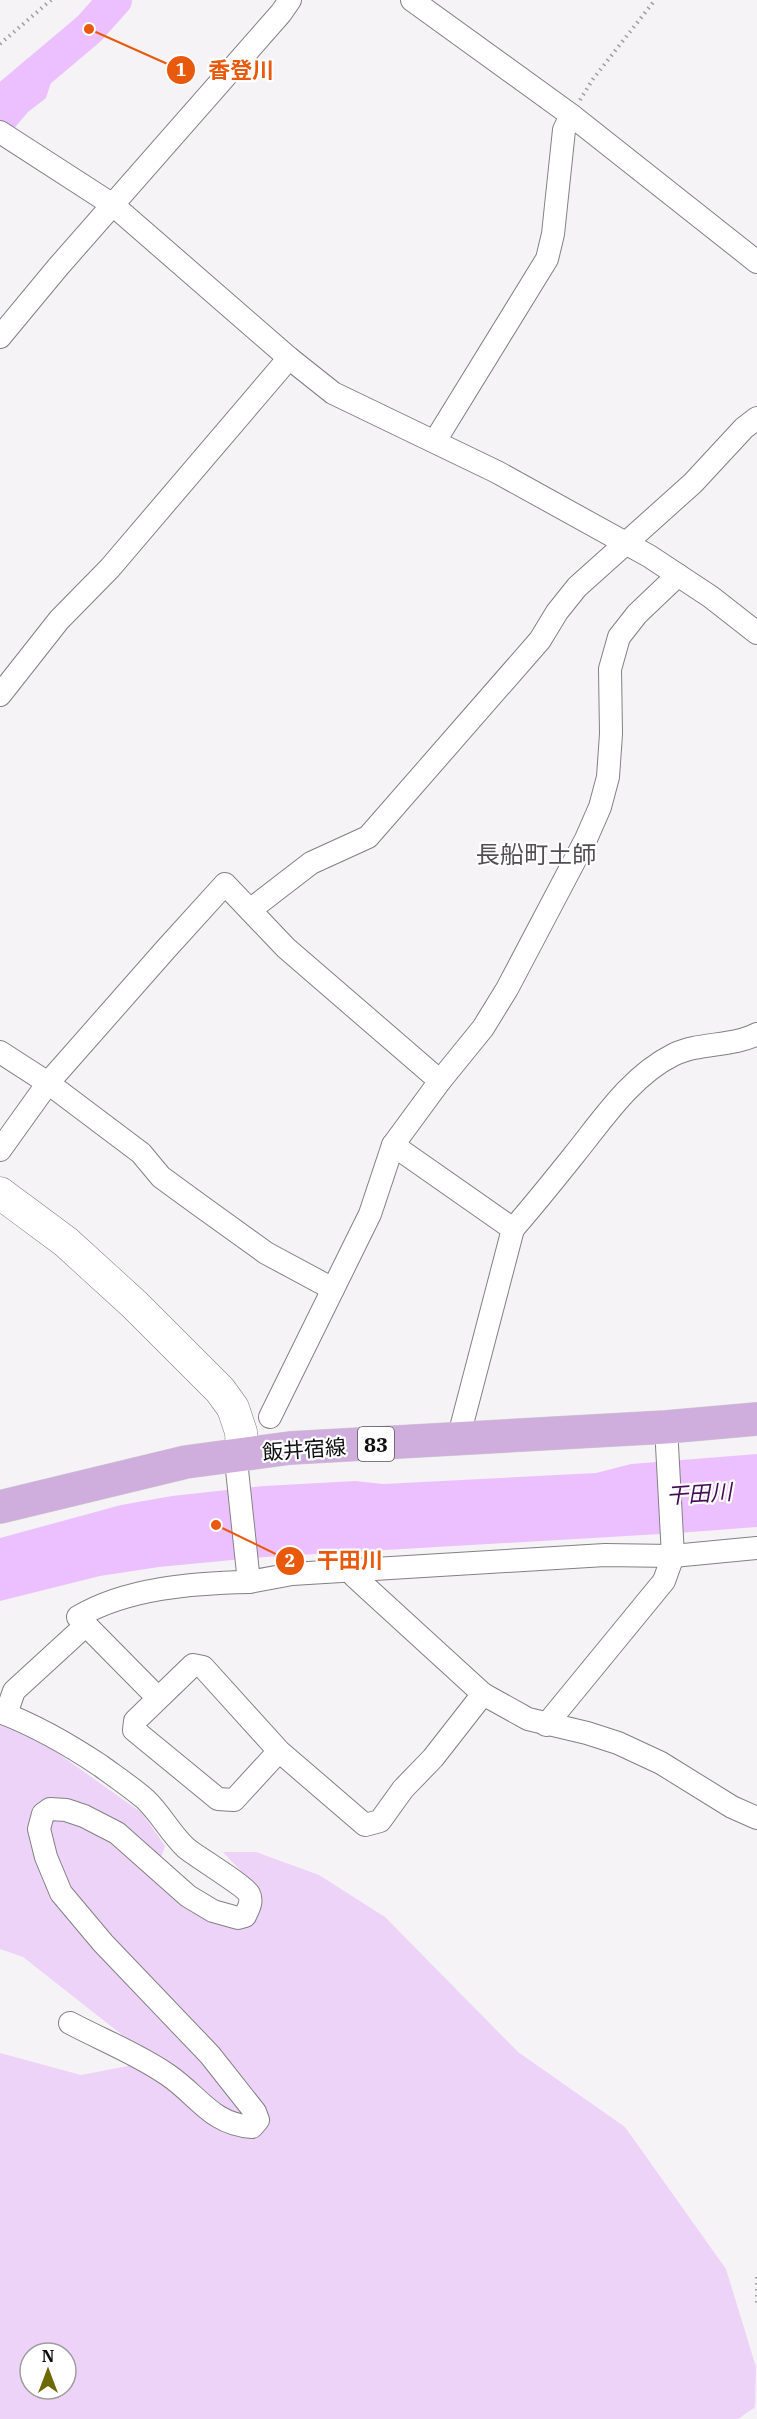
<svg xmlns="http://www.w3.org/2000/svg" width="757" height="2419" viewBox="0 0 757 2419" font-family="'IBM Plex Serif','Noto Sans JP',serif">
<rect width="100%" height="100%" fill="#f6f3f7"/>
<path fill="#edd3f8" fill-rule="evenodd" d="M0 1712 142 1813 165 1846 155 1876 241 1925 251 1882 223 1852H256L319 1875 385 1917 518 2052 625 2127 726 2269 756 2367 755 2407 738 2419H0V2053L81 2075 128 2066 135 2045 23 1957 0 1949ZM30 2353H66V2389H30Z"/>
<g fill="#ecc0ff">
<path d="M39 55 52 79 46 98 28 112 0 145V83L28 58Z"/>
<path d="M757 1454V1527L678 1533 265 1557 159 1567 100 1576 0 1601V1538L121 1505 172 1496 264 1486 355 1481 383 1484 596 1473 631 1464Z"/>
</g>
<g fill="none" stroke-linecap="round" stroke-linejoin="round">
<path stroke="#ecc0ff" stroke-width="34" d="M0 104 89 29 115 0"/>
<g stroke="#828083" stroke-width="24">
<g id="street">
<path d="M412 0 571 115 757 262"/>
<path d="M0 132 113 205 289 358 333 393 497 472 649 556 711 597 757 633"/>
<path d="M0 337 58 267 281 13 290 0"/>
<path d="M435 441 547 259 553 234 564 130 571 115"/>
<path d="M0 695 59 620 110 568 289 358"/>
<path d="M250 910 311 863 368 837 540 640 557 612 577 587 693 483 744 428 757 418"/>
<path d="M0 1052 48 1083 141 1153 161 1177 198 1204 266 1253 333 1289"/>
<path d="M440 1081 483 1028 507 989 586 839 600 807 608 777 611 734 610 669 619 637 637 614 678 575"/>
<path d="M0 1150 48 1083 166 949 225 884 286 948 440 1081 393 1145"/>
<path d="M513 1229C534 1205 554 1180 574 1155 603 1119 631 1076 673 1055 699 1042 732 1047 757 1034"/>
<path d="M270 1417 370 1214 393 1145 513 1229 462 1424 461 1439"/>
<path d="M242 1453 237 1470 249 1582 292 1574 605 1555 673 1556 757 1548"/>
<path d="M354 1570V1576L367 1588 483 1694 528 1719 587 1733 618 1743 661 1763 732 1807 757 1818"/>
<path d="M158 1698 78 1617C126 1588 194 1583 249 1582"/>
<path d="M0 1712C37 1726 68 1744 101 1766 116 1777 131 1787 145 1799 161 1814 170 1833 186 1848 197 1857 245 1886 249 1894 253 1902 248 1909 245 1916L238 1918 213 1911 188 1896 117 1833 84 1816 66 1810 50 1809 43 1814 39 1829 46 1857 61 1893 103 1943 210 2055 255 2112 258 2120 252 2127C211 2124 199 2096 168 2075 138 2054 102 2040 70 2023"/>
<path d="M6 1714 14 1691 86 1625"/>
<path d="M546 1725 664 1581 673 1556 666 1427"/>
<path d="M279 1751 234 1800 218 1799 134 1730 135 1721 193 1665 203 1667 279 1751 365 1825 380 1821 403 1789 433 1758 483 1694"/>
</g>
</g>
<g stroke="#828083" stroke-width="33">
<path id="secondary" d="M0 1193 66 1242 135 1305 220 1390 233 1408 241 1432 242 1453"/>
</g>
<g stroke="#cfcfcf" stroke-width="34">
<path id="primary" d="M0 1507 186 1462 290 1448 666 1427 757 1419"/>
</g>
<g stroke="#a09ea1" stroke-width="4" stroke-dasharray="1.5 4.5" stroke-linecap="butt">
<path d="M0 44 51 0"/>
<path d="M580 100 593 79 655 0"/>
<path d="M757 2277V2304"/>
</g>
<use href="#street" stroke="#fff" stroke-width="22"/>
<use href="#secondary" stroke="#fff" stroke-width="32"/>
<use href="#primary" stroke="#cfaddd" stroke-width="33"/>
</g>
<g text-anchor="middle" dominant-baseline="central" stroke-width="4.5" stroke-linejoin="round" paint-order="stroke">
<rect fill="#fff" stroke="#565657" stroke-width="1.5" x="358" y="1427" width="36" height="34" rx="4.5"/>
<g font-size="20" font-weight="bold" fill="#0e0d0f">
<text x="376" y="1444">83</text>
</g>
<g font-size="21" fill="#0e0d0f" stroke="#fff">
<text transform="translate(304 1449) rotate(-4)">飯井宿線</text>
</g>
<g font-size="22" font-style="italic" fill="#430c55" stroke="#fff">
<text transform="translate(699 1493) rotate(-4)">干田川</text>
</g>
<g font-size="24" fill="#524f53" stroke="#fff">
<text x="536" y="854">長船町土師</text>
</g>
</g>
<path fill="none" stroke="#e8590c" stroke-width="2" d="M89 29L181 70M216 1525L290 1561"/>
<g fill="#e8590c" stroke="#fff" stroke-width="2">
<circle cx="89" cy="29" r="6"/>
<circle cx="216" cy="1525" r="6"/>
<circle cx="181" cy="70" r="15"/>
<circle cx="290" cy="1561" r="15"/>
</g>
<g font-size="18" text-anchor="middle" font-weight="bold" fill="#fff">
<text x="181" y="76">1</text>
<text x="290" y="1567">2</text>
</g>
<g font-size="22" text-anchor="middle" font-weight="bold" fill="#e8590c" stroke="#fff" stroke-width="4.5" stroke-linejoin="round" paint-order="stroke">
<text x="241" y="78">香登川</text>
<text x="350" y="1568">干田川</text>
</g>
<g transform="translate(48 2371)"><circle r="28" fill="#ffffff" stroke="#9f9e9f" stroke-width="1.5"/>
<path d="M0-4.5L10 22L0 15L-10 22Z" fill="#6e6800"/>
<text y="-9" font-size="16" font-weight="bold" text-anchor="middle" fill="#0e0d0f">N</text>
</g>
</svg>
